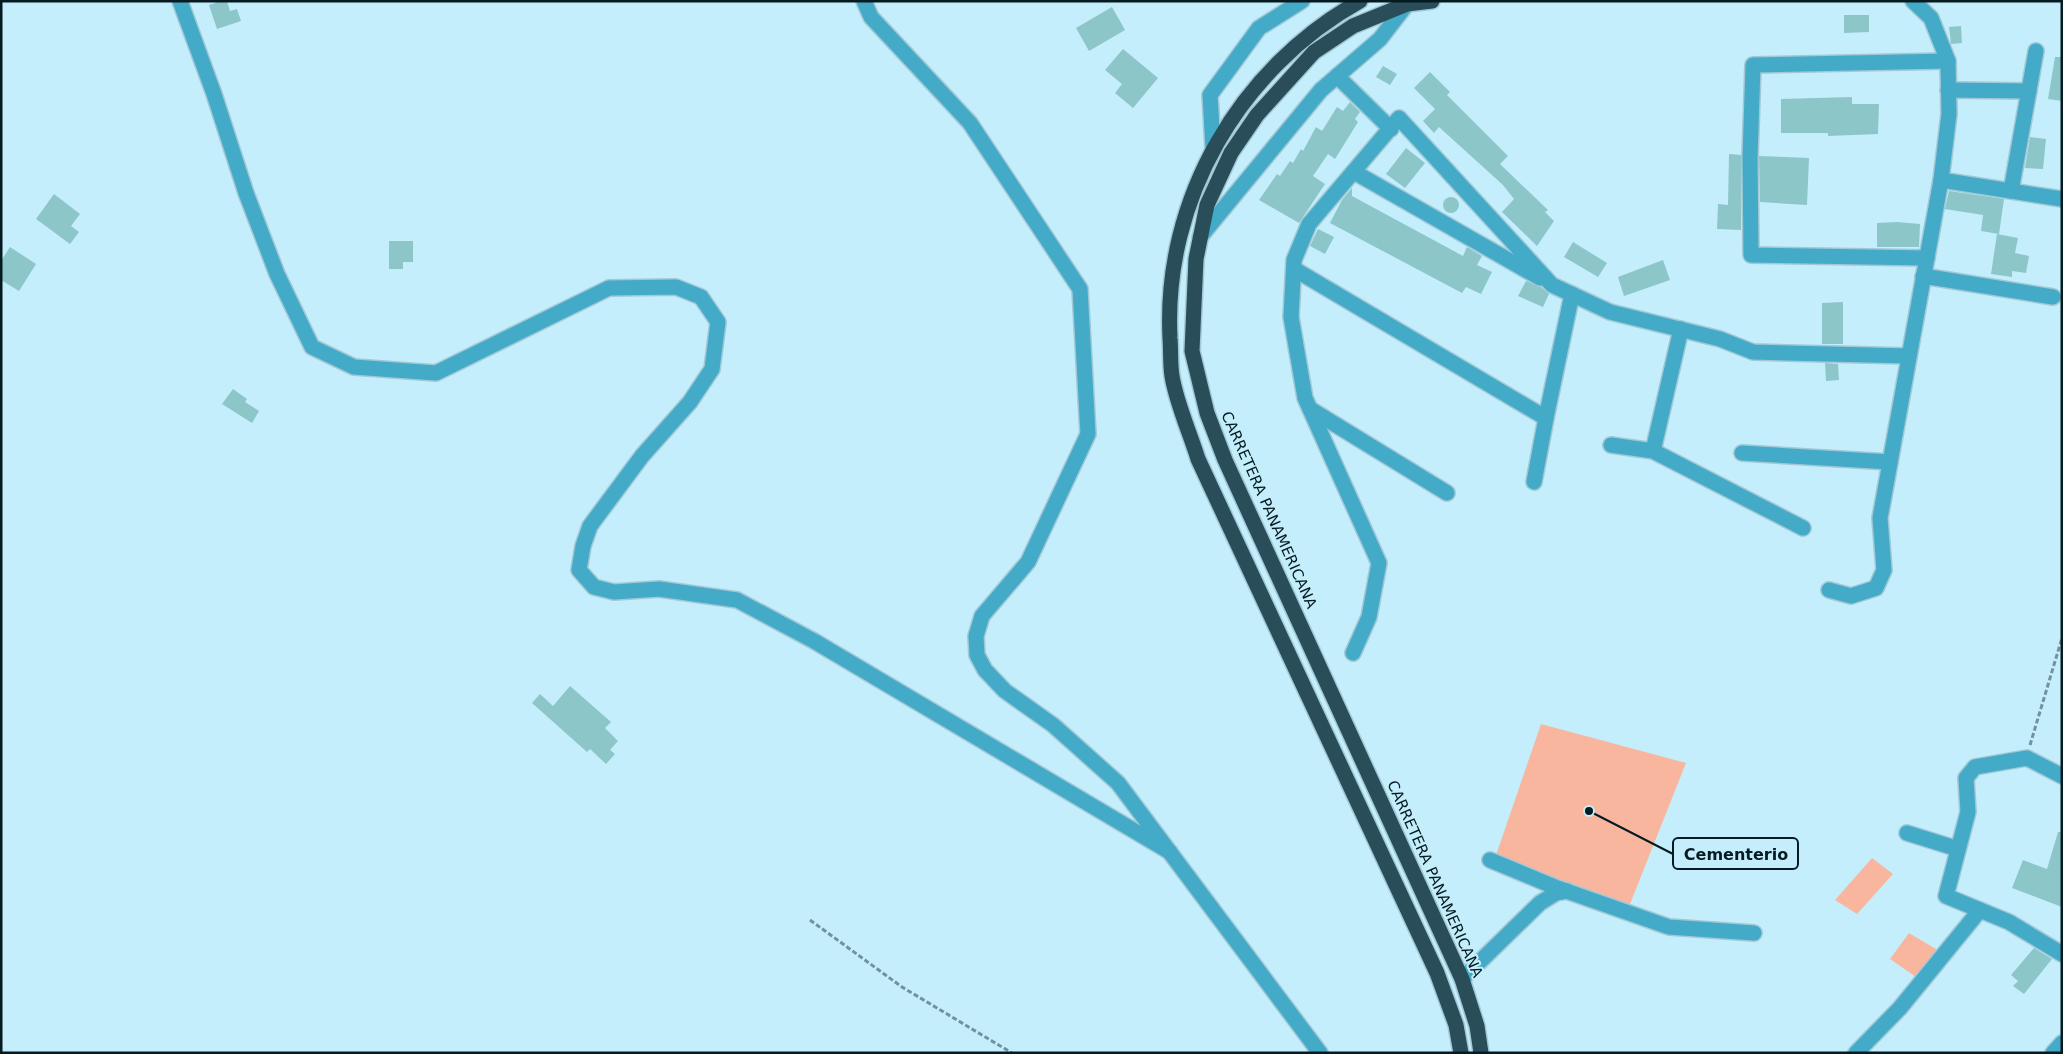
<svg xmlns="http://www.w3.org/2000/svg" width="2063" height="1054" viewBox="0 0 2063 1054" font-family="'DejaVu Sans',sans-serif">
<rect width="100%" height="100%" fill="#c4eefc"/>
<g fill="#f8b69f">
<path d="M1541 724 1686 763 1628 909 1495 858Z"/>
<path d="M1872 858 1893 874 1857 914 1835 900Z"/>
<path d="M1909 933 1941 952 1916 977 1890 959Z"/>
</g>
<g fill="#8dc6c9">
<path d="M221 1H227L230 11 237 9 241 21 217 29 209 5Z"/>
<path d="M1112 7 1125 30 1089 51 1076 28Z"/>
<path d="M1844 15H1869V32L1844 33Z"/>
<path d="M1961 26 1962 43 1951 44 1949 27Z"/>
<path d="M1123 49 1158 78 1133 108 1115 93 1122 84 1105 70Z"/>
<path d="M2055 57H2062V101L2048 99Z"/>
<path d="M1383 66 1397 74 1390 85 1376 77Z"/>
<path d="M1430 72 1450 92 1447 95 1508 156 1500 164 1548 210 1545 212 1554 221 1537 246 1502 212 1514 199 1503 185 1439 127 1434 133 1423 121 1435 109 1414 88Z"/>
<path d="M1852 97V104H1879L1878 134 1828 136V133H1781V99Z"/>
<path d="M1350 102 1360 112 1355 119 1358 122 1335 159 1328 154 1313 176 1325 184 1299 223 1259 200 1277 174 1280 176 1290 161 1293 163 1301 149 1303 151 1316 127 1322 131 1337 107 1343 111Z"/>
<path d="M2030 137 2046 139 2043 169 2025 168Z"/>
<path d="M1406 148 1425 163 1405 188 1386 174Z"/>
<path d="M1729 154 1741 155V230L1717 229 1718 204 1728 205Z"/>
<path d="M1759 156 1809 158 1807 205 1760 202Z"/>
<path d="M1352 188V196L1463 256 1467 247 1482 256 1477 265 1492 272 1481 294 1466 287 1462 293 1330 223 1342 200Z"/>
<path d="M1949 191 2004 199 1999 234 1981 231 1983 215 1945 209Z"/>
<path d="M54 194 80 214 71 226 79 232 70 244 36 219Z"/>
<circle cx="1451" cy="205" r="8"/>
<path d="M1897 222 1920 224 1919 247H1877V223Z"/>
<path d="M1318 229 1334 237 1325 254 1310 246Z"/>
<path d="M1997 234 2018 238 2015 253 2029 256 2026 273 2012 271V277L1991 274Z"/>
<path d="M389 241H413V262H403V269H389Z"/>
<path d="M1573 242 1607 263 1598 277 1564 257Z"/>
<path d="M10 247 36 264 19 291 1 280V261Z"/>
<path d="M1663 260 1670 280 1624 296 1618 277Z"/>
<path d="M1526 281 1541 287 1549 294 1543 307 1518 296Z"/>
<path d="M1843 302V344H1822V303Z"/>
<path d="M1825 363 1838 364 1839 380 1826 381Z"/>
<path d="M233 389 247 399 245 402 259 411 252 423 222 404Z"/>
<path d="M570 686 611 722 605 728 618 741 610 750 615 754 606 764 590 749 587 752 532 703 540 694 553 706Z"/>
<path d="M2058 832H2062V907L2012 888 2023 860 2047 869Z"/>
<path d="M2034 948 2052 959 2024 994 2013 986 2018 981 2011 975Z"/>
</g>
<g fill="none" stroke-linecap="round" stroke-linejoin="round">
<g stroke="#a2c8d5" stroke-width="18">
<g id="street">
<path d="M180 1 214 94 246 193 277 274 312 347 354 367 436 373 609 288 676 287 701 297 718 322 712 369 690 402 642 456 590 526 583 546 579 570 594 587 614 592 659 589 737 600 814 641 1170 852"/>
<path d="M864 1 871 17 970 123 1080 289 1088 434 1028 562 982 616 976 636 977 655 985 670 1005 691 1053 725 1118 783 1320 1053"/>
<path d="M1913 1 1931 18 1948 61 1949 114 1941 180 2062 199"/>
<path d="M1337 76 1391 129"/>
<path d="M1948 90 2029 91"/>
<path d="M1213 148 1210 95 1259 28 1302 1"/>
<path d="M1354 172 1540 278"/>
<path d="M2011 191 2036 51"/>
<path d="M1200 237 1321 90 1380 39 1407 4"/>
<path d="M1927 258 1751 255 1750 158 1753 65 1948 61"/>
<path d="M1294 269 1546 418 1572 294"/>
<path d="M1923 276 2053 297"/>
<path d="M1310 409 1447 493"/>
<path d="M1611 445 1653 451 1803 528"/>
<path d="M1653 451 1681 329"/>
<path d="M1742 453 1890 462"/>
<path d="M1534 482 1546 418"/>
<path d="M1829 590 1851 596 1876 588 1884 570 1880 518 1941 180"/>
<path d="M1353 653 1369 617 1379 563 1305 398 1291 317 1294 260 1309 224 1399 118 1552 285 1610 312 1720 339 1753 352 1909 356"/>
<path d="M2062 776 2027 758 1975 767 1966 778 1968 812 1946 896 2009 922 2062 954"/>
<path d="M1907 833 1958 849"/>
<path d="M1490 860 1555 887 1669 927 1754 933"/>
<path d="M1462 979 1540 903 1556 893 1567 891"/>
<path d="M1856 1053 1900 1008 1980 910"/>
<path d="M2053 1053 2062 1043"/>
</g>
</g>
<g stroke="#a2c8d5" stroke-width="18">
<g id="highway">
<path d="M1360 1C1240 68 1163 199 1170 338 1171 350 1170 364 1172 376 1176 402 1190 433 1198 459L1437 973 1456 1025 1461 1053"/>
<path d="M1432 1 1407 4 1353 26 1314 52 1257 115 1231 153 1207 205 1196 259 1192 351 1207 413 1225 460 1462 979 1477 1026 1481 1053"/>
</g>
</g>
<g stroke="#72939d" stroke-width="3" stroke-dasharray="5 2.5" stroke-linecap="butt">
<path d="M2030 745 2062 638"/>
<path d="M810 920 902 987 1012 1053"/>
</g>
<use href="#street" stroke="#43aac7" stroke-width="15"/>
<use href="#highway" stroke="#2a4e59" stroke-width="15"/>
</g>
<g text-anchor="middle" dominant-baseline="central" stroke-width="4" stroke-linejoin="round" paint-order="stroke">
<g font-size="15" fill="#061b21" stroke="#c4eefc">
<text transform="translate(1269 510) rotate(66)">CARRETERA PANAMERICANA</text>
<text transform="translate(1435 879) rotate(66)">CARRETERA PANAMERICANA</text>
</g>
</g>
<path fill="none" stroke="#061b21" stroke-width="2" d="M1589 811L1673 854"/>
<circle fill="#061b21" stroke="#c4eefc" stroke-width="2" cx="1589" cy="811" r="5"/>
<rect fill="#c4eefc" stroke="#061b21" stroke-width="2" x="1673" y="838" width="125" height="31" rx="5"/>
<g font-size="16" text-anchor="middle" font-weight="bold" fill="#061b21">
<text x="1736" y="860">Cementerio</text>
</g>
<rect width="2063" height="1054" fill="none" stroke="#061b21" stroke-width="5"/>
</svg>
